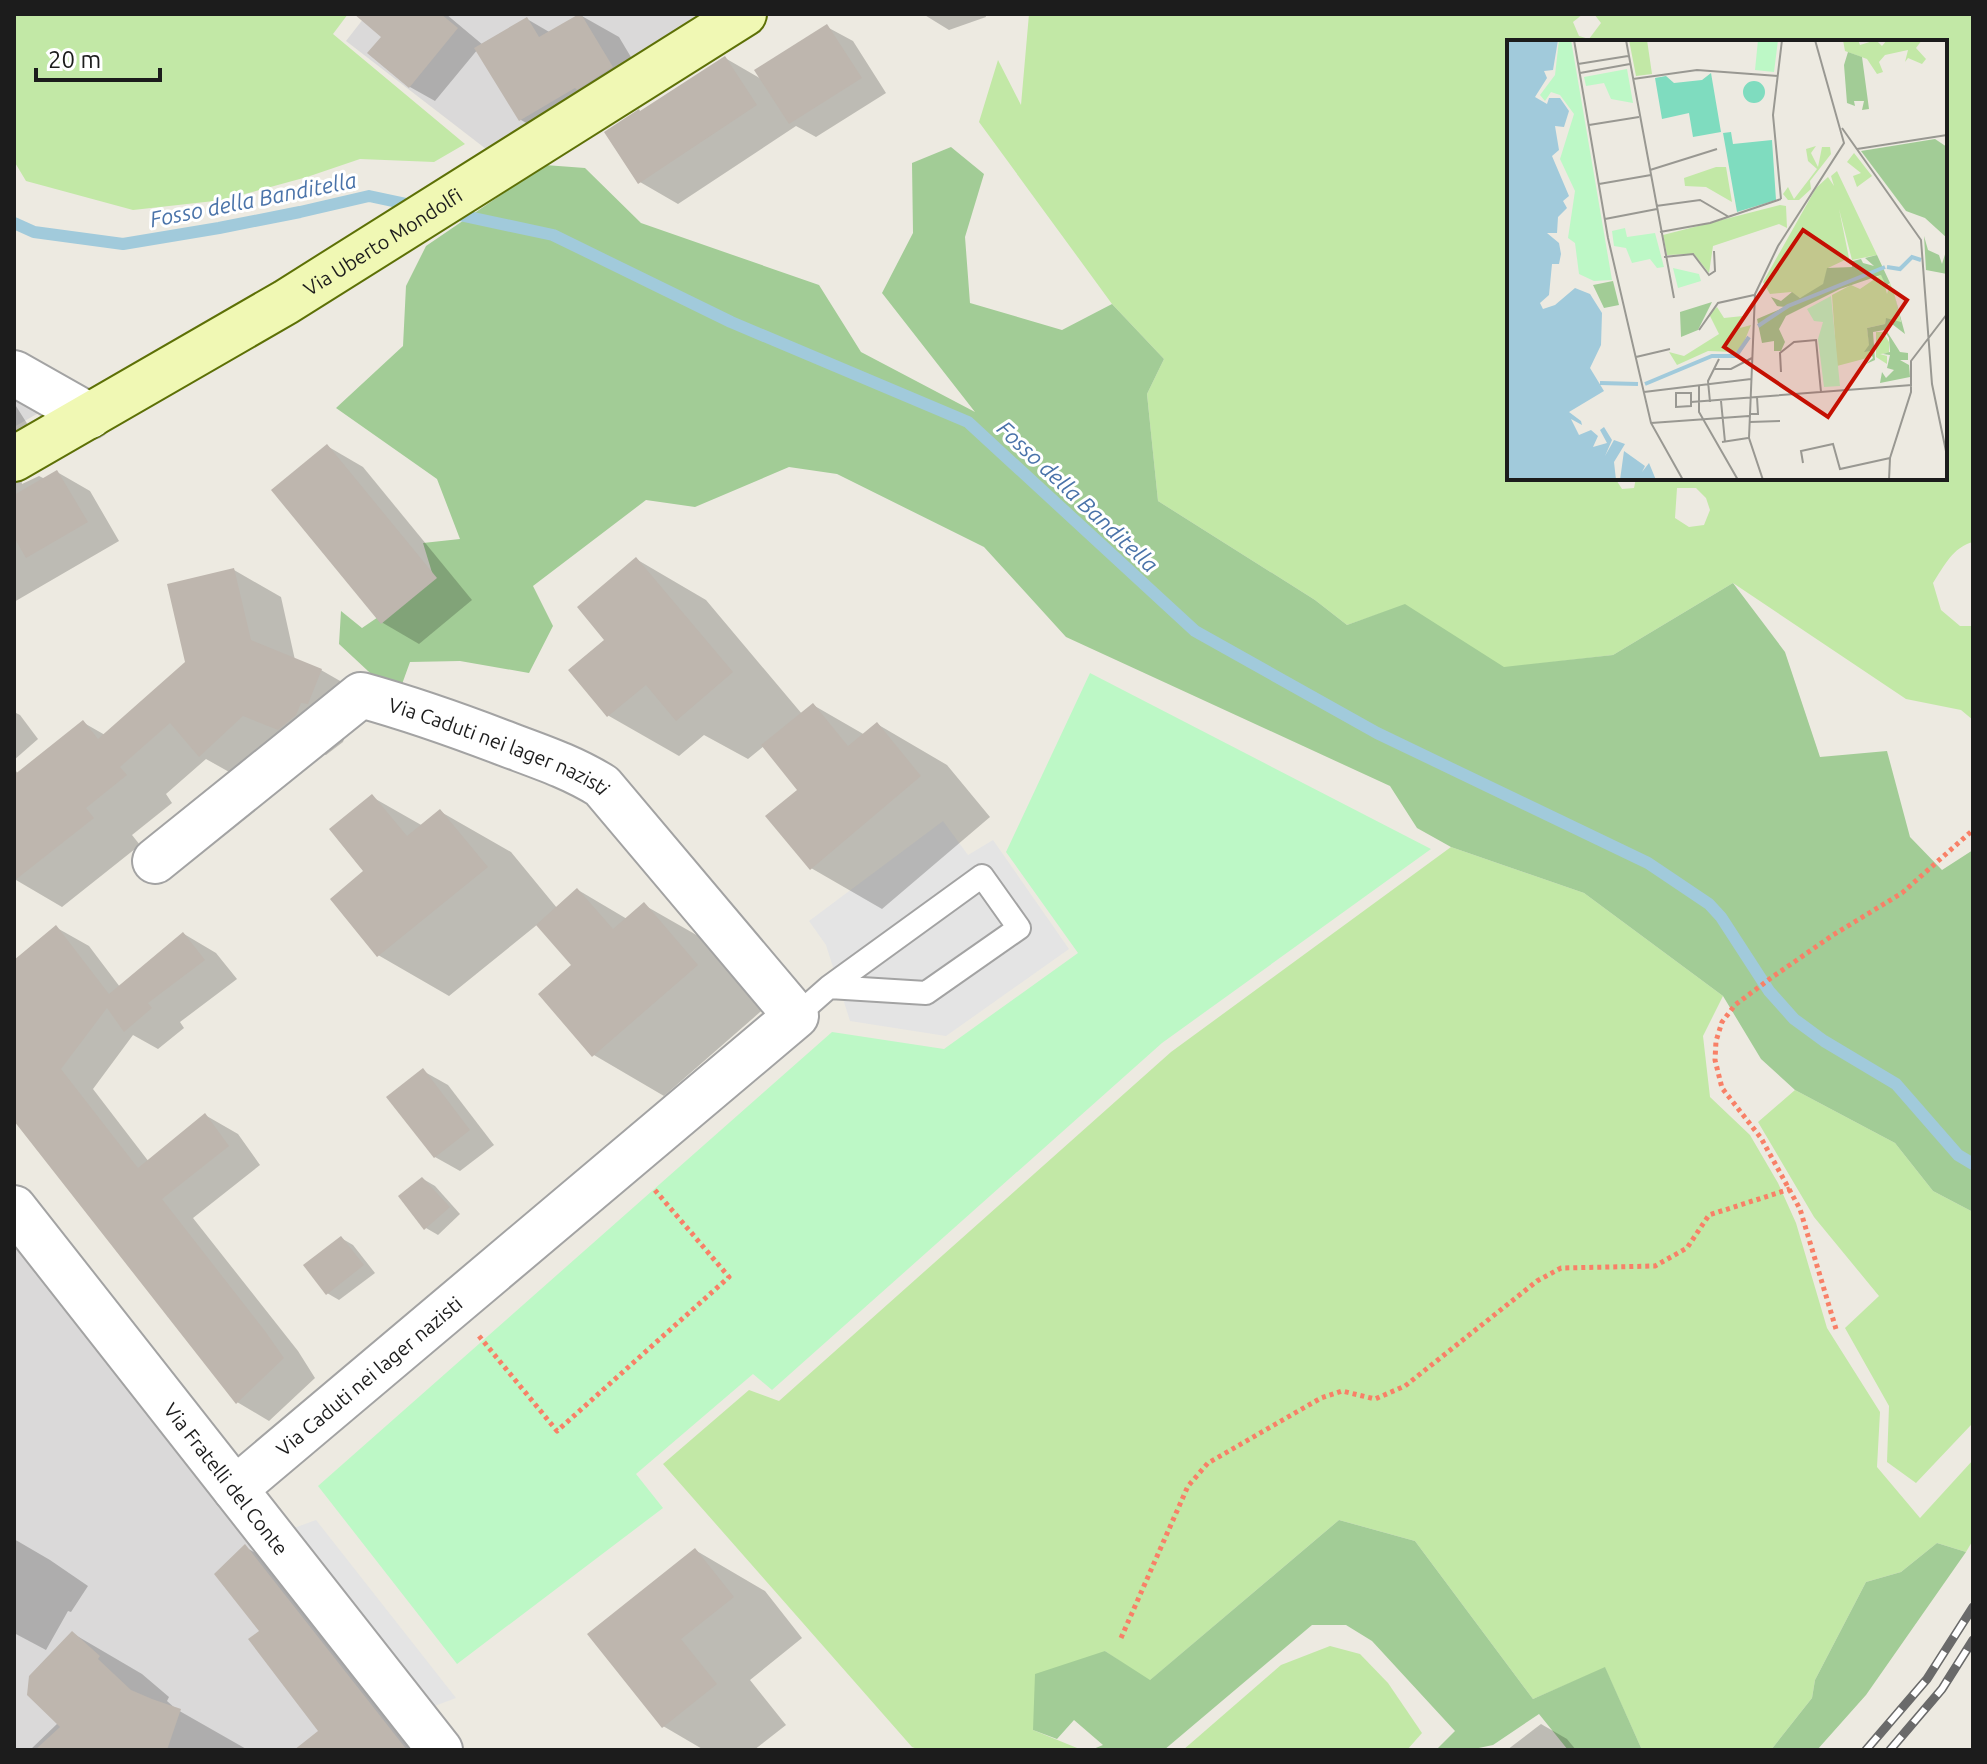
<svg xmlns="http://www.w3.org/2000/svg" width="1987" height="1764" viewBox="0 0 1987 1764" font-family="Ubuntu,sans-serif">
<rect width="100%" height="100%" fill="#edeae1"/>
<g fill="#dad9d9">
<path d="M367 14H707L486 149 346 41Z"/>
<path d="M14 387 49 407 14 427Z"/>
<path d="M14 1246 421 1750H14Z"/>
</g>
<g fill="#c2e8a6" fill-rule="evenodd">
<path d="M14 14H348L333 34 465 144 434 162 360 159 307 177 223 200 133 210 26 181 14 161Z"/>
<path d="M1029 14H1583L1573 22 1579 36 1589 39 1601 23 1594 14H1973V542C1953 547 1944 566 1933 583L1941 610 1960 626H1973V720L1961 710 1906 699 1733 583 1613 655 1503 668 1405 605 1347 625 1315 600 1158 501 1147 394 1164 359 1112 304 979 122 998 60 1021 105ZM1509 42H1945V478H1636L1634 488 1622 489 1615 478H1509ZM1677 488H1696L1706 498 1710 510 1704 525 1689 527 1675 518Z"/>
<path d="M1451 847 1584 893 1723 996 1703 1036 1710 1097 1750 1135 1778 1183 1796 1223 1827 1328 1880 1412 1877 1467 1920 1518 1973 1460V1540L1966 1552 1937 1543 1901 1572 1866 1582 1815 1680 1812 1698 1771 1750H1642L1605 1668 1533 1699 1415 1541 1339 1520 1149 1681 1105 1651 1033 1730 1082 1750H920L912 1747 663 1464 749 1390 779 1401 1171 1052Z"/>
<path d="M1795 1090 1895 1143 1933 1191 1973 1212V1418L1971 1425 1916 1483 1887 1462 1889 1406 1845 1328 1879 1296 1814 1217 1758 1122Z"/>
<path d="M1330 1646 1360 1654 1388 1683 1422 1733 1407 1750H1183L1281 1665Z"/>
</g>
<g fill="#a2cc96">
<path d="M951 147 984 174 965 237 970 303 1062 330 1112 304 1164 359 1147 394 1158 501 1315 600 1347 625 1405 604 1504 667 1613 655 1733 583 1785 652 1820 757 1887 751 1910 837 1942 870 1973 850V1212L1933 1191 1895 1143 1795 1090 1761 1059 1723 996 1584 893 1451 847 1417 828 1390 786 1066 637 984 547 837 474 789 467 695 507 646 500 533 586 553 626 529 673 460 661 410 662 397 698 339 644 341 611 362 628 434 579 423 543 460 539 437 479 336 408 403 346 406 286 426 246 545 165 585 168 641 223 819 285 861 352 975 412 882 293 913 233 912 163Z"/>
<path d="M1339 1520 1415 1541 1533 1699 1605 1667 1642 1750H1568L1539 1714 1493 1745 1469 1750H1436L1455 1731 1372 1641 1346 1625H1312L1164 1750H1091L1103 1745 1074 1720 1057 1739 1033 1730 1035 1674 1105 1651 1150 1680Z"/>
<path d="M1937 1543 1966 1552 1866 1695 1817 1750H1771L1812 1698 1815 1680 1866 1582 1901 1572Z"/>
</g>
<path fill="#bdf8c6" d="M1090 673 1431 849 1162 1043 772 1390 753 1374 636 1474 663 1508 457 1664 318 1486 832 1032 944 1049 1078 953 1006 852Z"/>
<g fill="#e4e4e4">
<path d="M943 821 968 855 993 840 1069 949 946 1036 850 1021 826 945 809 921Z"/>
<path d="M316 1520 456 1698 424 1710 286 1531Z"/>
</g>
<g fill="#0003">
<path d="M382 14H446L483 45 527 19 551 33 580 15 619 37 650 89 559 142 521 120 478 49 435 101 410 87 383 36Z"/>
<path d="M923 14H985L986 17 949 30Z"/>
<path d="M827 27 853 41 886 93 816 137 796 126 678 204 640 182 725 58 763 80Z"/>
<path d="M14 403 44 450 24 466 21 479 22 484 39 476 45 479 57 472 90 491 119 541 14 602Z"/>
<path d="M327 446 363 467 472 600 419 644 383 623 274 490Z"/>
<path d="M636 559 706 600 802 714 813 705 865 735 877 724 947 765 990 817 882 909 811 868 800 790 764 746 748 759 704 735 679 756 609 716 571 670 607 640Z"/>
<path d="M234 570 281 597 295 660 321 670 368 697 354 730 348 728 343 742 326 755 290 742 247 782 206 759 166 794 172 803 132 835 140 845 62 907 16 880 14 878V768L18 774 84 723 105 735 187 663Z"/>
<path d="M14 712 20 715 38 739 14 760Z"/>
<path d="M372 797 423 826 441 812 511 852 557 908 578 890 627 919 644 905 714 945 767 1006 664 1096 594 1055 574 965 538 924 449 996 378 955 366 871Z"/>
<path d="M57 928 89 946 120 987 184 934 216 953 237 979 180 1022 184 1028 158 1049 133 1035 93 1089 149 1162 205 1115 238 1134 260 1165 193 1218 298 1351 315 1378 269 1421 237 1402 14 1118V962Z"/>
<path d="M423 1071 448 1085 494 1145 460 1171 435 1157Z"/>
<path d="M423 1179 435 1186 460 1214 438 1235 426 1228Z"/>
<path d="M341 1238 353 1245 375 1273 339 1300 327 1293Z"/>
<path d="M14 1539 50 1560 88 1586 71 1612 68 1611 46 1650 14 1633Z"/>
<path d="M245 1547 299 1578 434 1750H297L320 1732 262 1631Z"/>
<path d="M695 1550 765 1591 802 1638 750 1680 786 1725 754 1750H704L663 1726Z"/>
<path d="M72 1633 142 1674 169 1697 167 1701 176 1709 248 1750H30L58 1723Z"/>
<path d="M1541 1724 1567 1739 1576 1750H1507Z"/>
</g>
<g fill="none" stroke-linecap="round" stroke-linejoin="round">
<g stroke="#a1cadb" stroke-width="12">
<path d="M450 213 553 235 731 322 968 422 1195 631 1377 733 1648 863 1709 904 1721 917 1769 991 1794 1019 1824 1041 1896 1084 1958 1155 1973 1164"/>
<path d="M14 223 34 232 123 244 219 228 300 212 369 196 416 206"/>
</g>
</g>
<g fill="#beb6ae">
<path d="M354 14H441L458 28 409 88 367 53 381 37Z"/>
<path d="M579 14H581L613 67 577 90 575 88 519 121 474 48 527 17 539 37Z"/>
<path d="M827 24 862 78 789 124 754 70Z"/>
<path d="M725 56 757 105 638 184 604 132 639 109 640 111Z"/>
<path d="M327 444 437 578 381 624 271 490Z"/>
<path d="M57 470 88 522 26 558 14 537V495Z"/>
<path d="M636 557 733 672 676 721 646 685 607 717 568 670 604 640 577 607Z"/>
<path d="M234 568 251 640 322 669 308 704 301 703 296 715 278 730 243 716 199 757 170 723 120 767 127 775 86 808 94 818 14 881V775L83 720 98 739 185 662 167 584Z"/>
<path d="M813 703 848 746 877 722 921 776 810 870 765 816 797 790 761 745Z"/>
<path d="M372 794 407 836 440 809 488 867 377 957 330 899 363 871 329 829Z"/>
<path d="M577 888 613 929 644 902 698 965 592 1057 538 994 571 965 536 925Z"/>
<path d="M56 925 109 994 183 932 205 960 148 1003 152 1008 124 1032 107 1008 61 1069 138 1168 205 1113 229 1146 162 1199 265 1331 284 1358 236 1404 14 1121V960Z"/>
<path d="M423 1068 470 1130 434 1158 386 1097Z"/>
<path d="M422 1177 450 1207 424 1230 398 1196Z"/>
<path d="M341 1236 364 1265 326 1295 303 1265Z"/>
<path d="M245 1544 407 1750H294L318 1731 248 1639 259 1631 214 1574Z"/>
<path d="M695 1548 734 1597 681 1639 717 1684 662 1728 587 1634Z"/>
<path d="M72 1631 100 1656 98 1659 131 1690 152 1699 181 1709 167 1750H35L60 1727 27 1695 29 1676Z"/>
</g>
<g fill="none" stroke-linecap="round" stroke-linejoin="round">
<g stroke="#a3a3a3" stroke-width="26">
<path id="service" d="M796 1016 829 987 926 993 1019 928 982 876 829 987"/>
</g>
<g stroke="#a3a3a3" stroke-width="48">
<g id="minor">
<path d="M14 373 90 416"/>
<path id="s1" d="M155 861 361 695C408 708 454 724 501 742 535 755 570 766 602 786L796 1016 235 1489"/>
<path id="s2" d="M14 1208 440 1750"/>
</g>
</g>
<g stroke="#5d7006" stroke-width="48">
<g id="secondary">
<path id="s3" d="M14 459 286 302 744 14"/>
</g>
</g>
<g stroke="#f88067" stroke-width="5" stroke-dasharray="4 4" stroke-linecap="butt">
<path d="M1836 1329 1800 1209 1761 1138 1722 1088 1715 1060 1716 1041 1722 1022 1735 1005 1771 978 1833 935 1902 893 1973 830"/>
<path d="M479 1336 557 1431 729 1277 654 1189"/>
<path d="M1121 1638 1188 1486 1208 1463 1321 1398 1342 1391 1375 1399 1405 1386 1537 1281 1561 1268 1655 1266 1687 1248 1709 1215 1790 1189"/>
</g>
<use href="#service" stroke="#fff" stroke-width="22"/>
<use href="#minor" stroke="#fff" stroke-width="44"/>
<use href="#secondary" stroke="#f0f8b4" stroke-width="44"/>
<g stroke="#6a6a6a" stroke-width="9">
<g id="rail">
<path d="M1866 1750 1927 1679 1973 1607"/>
<path d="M1890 1750 1942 1689 1973 1640"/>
</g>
</g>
<use href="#rail" stroke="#fff" stroke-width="6" stroke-dasharray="18" stroke-linecap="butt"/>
</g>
<g text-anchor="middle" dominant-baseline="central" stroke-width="6" stroke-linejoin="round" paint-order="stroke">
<g font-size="20" fill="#1c1c1c" stroke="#fff">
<text stroke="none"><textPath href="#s3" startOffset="428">Via Uberto Mondolfi</textPath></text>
<text stroke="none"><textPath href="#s1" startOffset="412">Via Caduti nei lager nazisti</textPath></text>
<text transform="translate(369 1376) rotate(-40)">Via Caduti nei lager nazisti</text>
<text stroke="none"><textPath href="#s2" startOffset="344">Via Fratelli del Conte</textPath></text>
</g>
<g font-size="22" font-style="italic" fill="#4a73a9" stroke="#fff">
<text transform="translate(253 199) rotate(-11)">Fosso della Banditella</text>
<text transform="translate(1078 496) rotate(43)">Fosso della Banditella</text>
</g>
</g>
<g transform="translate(1507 40)">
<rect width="440" height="440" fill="#edeae1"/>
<path d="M122 0H140L145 34 129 36ZM351 0 353 5 369 0 375 6 380 0H415L409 8 419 19 415 24 401 18 398 22 401 10 378 15 372 22 376 32 370 34 360 19 338 11 336 0ZM309 106 304 113 311 127 315 107H323L324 114 303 141 304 149 292 160H281L276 154 281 147 287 159 310 129 301 121 299 109ZM347 113 365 136 350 147 346 136 354 133 340 122ZM209 127H219L225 162 199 147 178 146 177 138ZM330 131 370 215 345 220 332 169 342 218 321 228 316 245 308 252 293 258 284 252 263 254 256 242 309 148 321 137 327 146 324 136ZM273 165 279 166 280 188 272 184 206 206 202 233 187 214 160 215 156 195ZM375 234 380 254 383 243 387 253 394 283 379 279 378 284 360 288 364 317 330 326 325 255 344 245 353 249ZM210 267 217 278 236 276 233 288 244 285 235 307 229 312 201 311 170 325 162 312 177 316 212 294 202 274ZM369 292H376L382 302V313L373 314 380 316V324L369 317Z" fill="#c2e8a6"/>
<path d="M341 12 355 17 362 69 355 70 357 61H347L344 46 348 66 340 63 337 25ZM428 99 440 107V198L418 178 399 171 354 111ZM417 196 421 210 432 215 435 224 440 208V234L419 230ZM370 215 383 243 379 246 374 235 333 249 279 276 272 289 278 302 274 311H267V301L255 303 250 279 278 267 270 266 264 257 274 261 285 252 293 258 316 244 320 228 345 227 346 221 354 219 356 223 367 226 358 218ZM106 241 112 265 97 268 86 245ZM387 253 398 294 385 284 379 290 393 312 401 313V320H393L402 325 403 337 373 343 375 332 379 338 387 330 380 328 383 315 376 314 383 312 382 298 377 290 366 292 368 320 359 324 366 318 363 311 357 312 362 305 360 288 378 284 379 278 394 282ZM205 262 191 290 174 297 173 272Z" fill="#a2cc96"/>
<path d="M52 0H64L105 240 87 241 72 234 68 203 61 198 68 151 53 119 67 74 53 55 44 52 38 61 33 55 48 35ZM251 0H271L267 32 248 30ZM120 29 126 63 104 59 97 43 79 46 77 37ZM118 188 120 197 148 193 157 227 150 228 143 219 125 223 119 208 107 206 105 191ZM166 228 192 234 194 241 171 248ZM324 256 333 346 317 347 311 299 316 282 307 281 300 269Z" fill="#bdf8c6"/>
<path d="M204 33 214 92 186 97 182 73 155 79 148 38 159 36 167 43 195 40ZM236 52a11 11 0 1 1 22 0a11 11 0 1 1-22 0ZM224 92 226 104 265 100 269 160 230 172 216 93Z" fill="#7fdcbf"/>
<path d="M0 0H51L46 30 37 31 40 38 28 57 40 64 42 58H53L62 71 57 87 48 86 52 110 45 116 62 156 56 161 60 168 51 177 50 193H40L52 203 54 214 52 224H45L42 255 33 263 36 269 48 265 68 248 83 254 95 273 94 305 83 328 97 351 62 372 74 381 75 385 64 379 72 395 84 390 91 396 86 407 100 403 93 390 97 387 105 400 98 416 107 400 118 404 107 422 109 440H0ZM117 411 138 426 135 432 142 423 149 440H113Z" fill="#a1cadb"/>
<path fill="none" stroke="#a1cadb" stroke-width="4" d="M380 227 393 229 405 217 414 220M251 286 281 266 378 227M93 343 131 344M138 344 205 316H229L242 297"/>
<path fill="none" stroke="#999892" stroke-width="2" d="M67 0 101 198 144 383 176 440M119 0 167 258M71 24 121 16M73 33 123 24M126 39 190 30 271 36M82 85 132 77M335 88 414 200 425 344 440 416M350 109 440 95M143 130 210 109M92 144 144 135M274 159 266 75 275 0M149 166 193 160 222 177M98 179 150 169M153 192 203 183 274 159M157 217 186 214 202 235 208 231 207 211M192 290 211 263 247 255M129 317 163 309M207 329H224L245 318M274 332 273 313 287 302 309 300 314 352M192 345V372L231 440M137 352 244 339M169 353H184V366L169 367ZM214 361 218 402M184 362 405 345M203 362 201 341 212 319M242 374H251L250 357M243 382 273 381M144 383 242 376M215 402 241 398M296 423 294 411 326 404 333 429 383 418M256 440 242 398 248 254 271 206 337 103 308 0M382 440 383 418 404 352V321L440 274"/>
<path fill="#c50f02" fill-opacity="0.15" stroke="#c50f02" stroke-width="4" d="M296 190 400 260 321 377 217 307Z"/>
<rect width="440" height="440" fill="none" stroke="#1c1c1c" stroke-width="4"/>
</g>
<rect width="1987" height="1764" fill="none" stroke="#1c1c1c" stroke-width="32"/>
<path d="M36 68v12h124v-12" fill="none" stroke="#1c1c1c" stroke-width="4"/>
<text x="48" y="68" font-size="24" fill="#1c1c1c" stroke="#ffffff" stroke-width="6" paint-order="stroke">20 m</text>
</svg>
